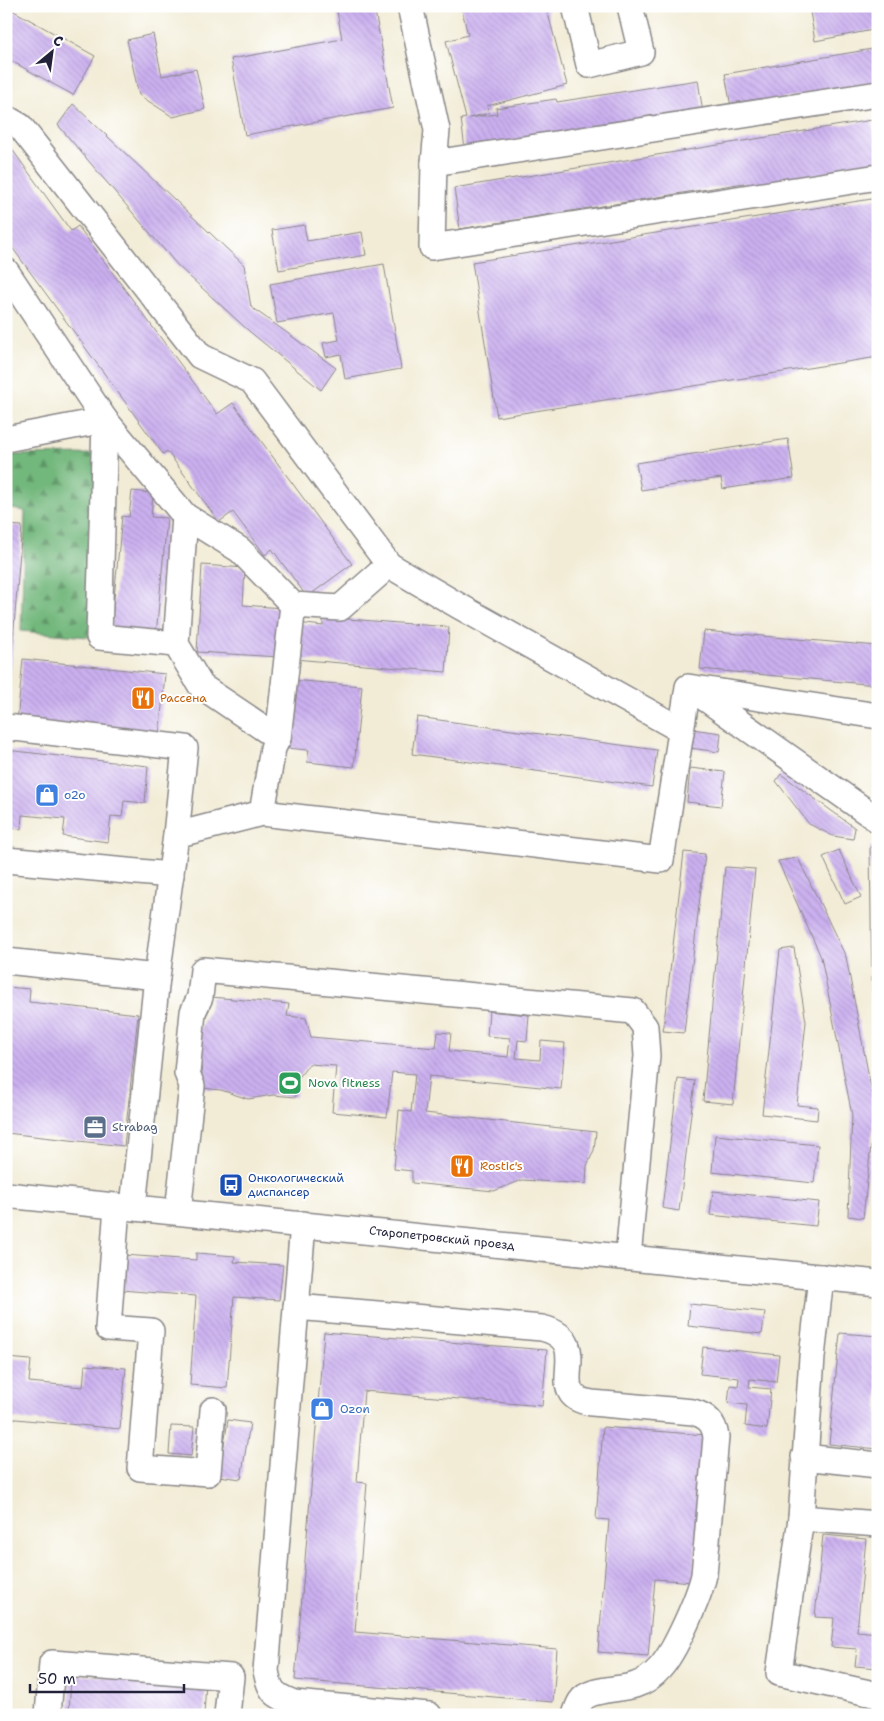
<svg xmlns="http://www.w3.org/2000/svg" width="884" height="1721" viewBox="0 0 884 1721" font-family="'Shantell Sans',sans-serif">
<defs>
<pattern id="forest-firs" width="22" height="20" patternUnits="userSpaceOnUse" patternTransform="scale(1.25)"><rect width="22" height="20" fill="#72b77b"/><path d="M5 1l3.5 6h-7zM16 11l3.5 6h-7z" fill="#5d9466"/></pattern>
<pattern id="building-back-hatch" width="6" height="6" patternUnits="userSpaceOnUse" patternTransform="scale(1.25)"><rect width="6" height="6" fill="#cbb0ef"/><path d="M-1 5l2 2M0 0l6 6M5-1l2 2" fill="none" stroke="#ae97ce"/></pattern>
</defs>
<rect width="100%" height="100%" fill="#fff"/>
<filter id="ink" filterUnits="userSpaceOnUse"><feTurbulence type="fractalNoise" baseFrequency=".02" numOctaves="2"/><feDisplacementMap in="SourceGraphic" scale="10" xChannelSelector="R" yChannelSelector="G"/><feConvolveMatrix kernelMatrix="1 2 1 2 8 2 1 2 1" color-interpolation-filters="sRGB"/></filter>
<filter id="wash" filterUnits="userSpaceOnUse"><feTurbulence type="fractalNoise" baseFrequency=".0096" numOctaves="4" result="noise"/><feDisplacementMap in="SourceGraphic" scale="20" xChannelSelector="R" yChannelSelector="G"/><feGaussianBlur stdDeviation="1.12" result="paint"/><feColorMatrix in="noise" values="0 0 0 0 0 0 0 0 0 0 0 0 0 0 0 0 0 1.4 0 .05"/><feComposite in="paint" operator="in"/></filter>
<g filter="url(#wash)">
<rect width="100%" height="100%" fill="#f2ecd6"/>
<path fill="url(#forest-firs)" stroke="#4a6c5b" d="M96 454 89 637 21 631 25 511 6 508V455Z"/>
<g id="blocks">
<g fill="url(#building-back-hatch)">
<path d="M336 6H374L393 108 245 135 231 59 342 39Z"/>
<path d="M461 6H546L567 85 487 106 489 113 469 118 497 114 496 108 556 99 557 102 698 80 703 113 465 149 461 119 466 118 446 41 468 35Z"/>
<path d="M809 6H878V29L815 41Z"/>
<path d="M12 10 95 56 73 95 6 58V21Z"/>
<path d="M153 34 162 76 196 69 205 109 173 117 139 95 127 40Z"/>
<path d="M878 48V82L731 107 725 74Z"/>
<path d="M73 104 244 265 251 307 336 368 321 390 249 331 178 266 58 125Z"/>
<path d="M872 120 874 133 878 132V165L744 187V183L460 229 454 188Z"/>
<path d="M6 141 71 231 78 226 217 414 233 403 352 564 307 597 272 549 265 555 233 512 219 522 167 451 163 454 6 239Z"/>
<path d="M878 198V357L497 417 472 262Z"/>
<path d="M304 225 307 241 362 232 366 255 279 270 272 230Z"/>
<path d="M384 264 401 369 345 379 341 354 326 357 323 343 339 340 334 313 277 323 270 284Z"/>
<path d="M788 439 794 478 723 489 721 478 641 490 636 463Z"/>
<path d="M132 491 153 493 151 517 167 518 156 635 111 630 122 516 129 517Z"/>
<path d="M6 525 22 526 8 703H6Z"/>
<path d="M202 565 245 568 243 605 282 608 279 657 197 652Z"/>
<path d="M323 617 449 627 446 672 294 659 297 623 323 626Z"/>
<path d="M704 631 878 646 877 685 700 669Z"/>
<path d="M23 659 165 674 159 737 17 722Z"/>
<path d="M291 680 362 686 354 767 307 762 309 750 285 748Z"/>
<path d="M417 717 657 750 652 787 412 754Z"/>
<path d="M692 729 721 733 719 752 690 748Z"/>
<path d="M6 750 148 766 145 803 124 801 122 817 111 816 108 842 63 836 65 819 22 815 21 829 6 828Z"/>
<path d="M690 768 725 772 721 806 687 802Z"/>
<path d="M781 774 855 828 853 839 833 836 809 824 776 781Z"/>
<path d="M878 846V990L872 991 870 847Z"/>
<path d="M839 850 861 897 845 904 823 857Z"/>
<path d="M684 852 705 854 684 1033 663 1031Z"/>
<path d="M798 858 846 957 875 1109 863 1218 848 1216 852 1115 821 957 778 861Z"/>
<path d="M725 867 755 869 733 1104 703 1101Z"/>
<path d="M794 948 806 1022 797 1105 818 1107 817 1120 762 1114 780 950Z"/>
<path d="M6 987 30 989 29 1002 138 1014 124 1146 6 1133Z"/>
<path d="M211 997 289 1004 287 1016 306 1018 311 1037 436 1048 438 1032 451 1033 449 1051 508 1057 510 1038 487 1036 489 1011 529 1015 527 1041 518 1040 516 1058 540 1060 541 1041 565 1043 561 1089 429 1076 425 1113 596 1132 594 1150 587 1166 586 1184 522 1180 494 1191 412 1183V1171L394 1169 399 1110 411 1112 415 1074 392 1072 387 1117 332 1112 336 1066 309 1064 297 1080 296 1097 273 1095 248 1099 221 1090 201 1088 202 1071 197 1054 198 1032 209 1010Z"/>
<path d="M678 1079 695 1081 679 1211 662 1208Z"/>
<path d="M715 1135 818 1145 814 1183 712 1172Z"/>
<path d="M713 1191 819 1202 816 1226 710 1215Z"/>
<path d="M196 1253 235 1256 234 1262 283 1265 279 1300 234 1297 227 1388 190 1385 196 1296 121 1290 123 1255 196 1260Z"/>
<path d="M690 1304 765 1312 762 1334 688 1326Z"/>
<path d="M324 1332 547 1350 542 1406 364 1391 357 1482 367 1483 355 1632 557 1649 553 1702 295 1680Z"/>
<path d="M840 1333 878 1336V1449L829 1444Z"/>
<path d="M703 1347 779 1355 776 1382 750 1379 749 1387 771 1389 767 1429 745 1426 747 1405 728 1403 730 1385 738 1386 739 1378 700 1374Z"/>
<path d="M6 1358 31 1360 29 1382 83 1387 85 1365 126 1368 120 1429 6 1418Z"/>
<path d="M228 1420 250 1423 241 1479 219 1476Z"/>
<path d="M171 1426 194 1427 191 1456 169 1454Z"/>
<path d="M603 1427 705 1435 693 1582 655 1579 648 1656 598 1652 609 1520 596 1519Z"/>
<path d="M823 1535 866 1539 857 1631 878 1633V1668L855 1666 857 1649 831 1647 834 1618 815 1617Z"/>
<path d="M71 1675 206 1682 204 1715H69Z"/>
</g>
</g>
</g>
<g filter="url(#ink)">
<use href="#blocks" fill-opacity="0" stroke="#8a8788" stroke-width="1"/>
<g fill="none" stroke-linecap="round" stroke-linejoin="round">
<g stroke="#8a8788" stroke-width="28">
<g id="minor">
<path d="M410 6 437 130 434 163 432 247 878 177"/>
<path d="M575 6 589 65 641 52 630 6"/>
<path d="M6 118 20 126 200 356 252 381 389 565 340 608 293 605 240 550 185 516 105 420 6 271"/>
<path d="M434 163 878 94"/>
<path d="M6 439 105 420 99 637 176 644"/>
<path d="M185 516 176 644 201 686 278 738"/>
<path d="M389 565 459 606 681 730"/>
<path d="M692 689 878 820"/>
<path d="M6 727 185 748 176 835"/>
<path d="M262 813 273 748 278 738 293 605"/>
<path d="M6 860 171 875"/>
<path d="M6 961 157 977"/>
<path d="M6 1195 878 1283"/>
<path d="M117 1206 108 1328 151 1331 140 1468 208 1473 213 1410"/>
<path d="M133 1207 157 977 176 835 262 813 661 860 688 687 878 716"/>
<path d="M178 1212 192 1086 187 1073 193 1012 200 997 203 970 633 1011 645 1027 647 1056 628 1257"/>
<path d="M303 1224 266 1671C270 1692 274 1695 294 1703L429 1715"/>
<path d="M821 1277 812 1357 801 1518 779 1673 878 1695"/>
<path d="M296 1307 542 1328C599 1342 539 1396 592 1403L693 1412C707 1416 714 1422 716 1437L704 1575C699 1597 675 1652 660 1668 654 1675 644 1682 635 1685 621 1690 589 1688 581 1701 578 1705 577 1710 575 1715"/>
<path d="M804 1457 878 1465"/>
<path d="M801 1518 878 1524"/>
<path d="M48 1715 52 1663 231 1677 227 1715"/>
</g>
</g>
<use href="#minor" stroke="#fff" stroke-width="25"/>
</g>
</g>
<defs>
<g id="restaurant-square" transform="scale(1.25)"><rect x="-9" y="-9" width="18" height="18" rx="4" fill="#e8710a" stroke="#fff"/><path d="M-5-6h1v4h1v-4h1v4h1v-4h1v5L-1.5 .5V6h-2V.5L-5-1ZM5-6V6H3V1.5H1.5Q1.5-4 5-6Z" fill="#fff"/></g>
<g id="shop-square" transform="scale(1.25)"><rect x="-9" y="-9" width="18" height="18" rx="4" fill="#3f7fe0" stroke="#fff"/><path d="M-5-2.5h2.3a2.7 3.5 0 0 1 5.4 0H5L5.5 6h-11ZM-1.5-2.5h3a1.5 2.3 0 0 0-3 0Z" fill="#fff"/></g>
<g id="stadium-square" transform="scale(1.25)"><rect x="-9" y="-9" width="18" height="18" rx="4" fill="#2e9e5b" stroke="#fff"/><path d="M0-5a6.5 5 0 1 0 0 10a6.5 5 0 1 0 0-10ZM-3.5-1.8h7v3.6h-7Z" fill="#fff"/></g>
<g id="office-square" transform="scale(1.25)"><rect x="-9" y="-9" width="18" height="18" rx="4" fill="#5c6f8a" stroke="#fff"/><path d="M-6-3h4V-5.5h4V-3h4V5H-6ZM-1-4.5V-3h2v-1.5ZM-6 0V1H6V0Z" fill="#fff"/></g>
<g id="bus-square" transform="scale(1.25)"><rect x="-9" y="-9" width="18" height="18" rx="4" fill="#1a4fb4" stroke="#fff"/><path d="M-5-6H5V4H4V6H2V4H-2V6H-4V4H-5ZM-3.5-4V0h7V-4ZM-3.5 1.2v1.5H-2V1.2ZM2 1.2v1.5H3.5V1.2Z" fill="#fff"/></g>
</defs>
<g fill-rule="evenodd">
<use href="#restaurant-square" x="143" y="698"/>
<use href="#shop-square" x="47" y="795"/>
<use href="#stadium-square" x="290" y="1083"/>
<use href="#office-square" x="95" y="1127"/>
<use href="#restaurant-square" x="462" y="1166"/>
<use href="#bus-square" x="231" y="1185"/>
<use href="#shop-square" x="322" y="1409"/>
</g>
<g text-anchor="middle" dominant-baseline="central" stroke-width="4" stroke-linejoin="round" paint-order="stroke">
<g font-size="12" fill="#c56008" stroke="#fff" text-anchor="start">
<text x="160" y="698">Рассена</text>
<text x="480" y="1166">Rostic's</text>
</g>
<g font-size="12" fill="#366cbe" stroke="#fff" text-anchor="start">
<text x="64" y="795">o2o</text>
<text x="340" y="1409">Ozon</text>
</g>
<g font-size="12" fill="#27864d" stroke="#fff" text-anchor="start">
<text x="308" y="1083">Nova fitness</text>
</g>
<g font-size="12" fill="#4e5e75" stroke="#fff" text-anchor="start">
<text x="112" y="1127">Strabag</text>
</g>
<g font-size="12" fill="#164399" stroke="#fff" text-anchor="start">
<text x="248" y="1178">Онкологический<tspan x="248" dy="14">диспансер</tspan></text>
</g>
<g font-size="12" fill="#22223b" stroke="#fff">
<text transform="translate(442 1238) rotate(6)">Старопетровский проезд</text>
</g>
</g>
<rect width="884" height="1721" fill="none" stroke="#fff" stroke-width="25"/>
<g transform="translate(52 52) rotate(29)" stroke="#ffffff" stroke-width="4" paint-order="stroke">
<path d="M0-4L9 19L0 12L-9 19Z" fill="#22223b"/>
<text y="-8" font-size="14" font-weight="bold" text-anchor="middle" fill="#22223b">С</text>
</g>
<path d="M30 1684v8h154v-8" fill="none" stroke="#22223b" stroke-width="2.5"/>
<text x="38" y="1684" font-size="15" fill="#22223b" stroke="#ffffff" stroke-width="4" paint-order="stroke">50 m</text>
</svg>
